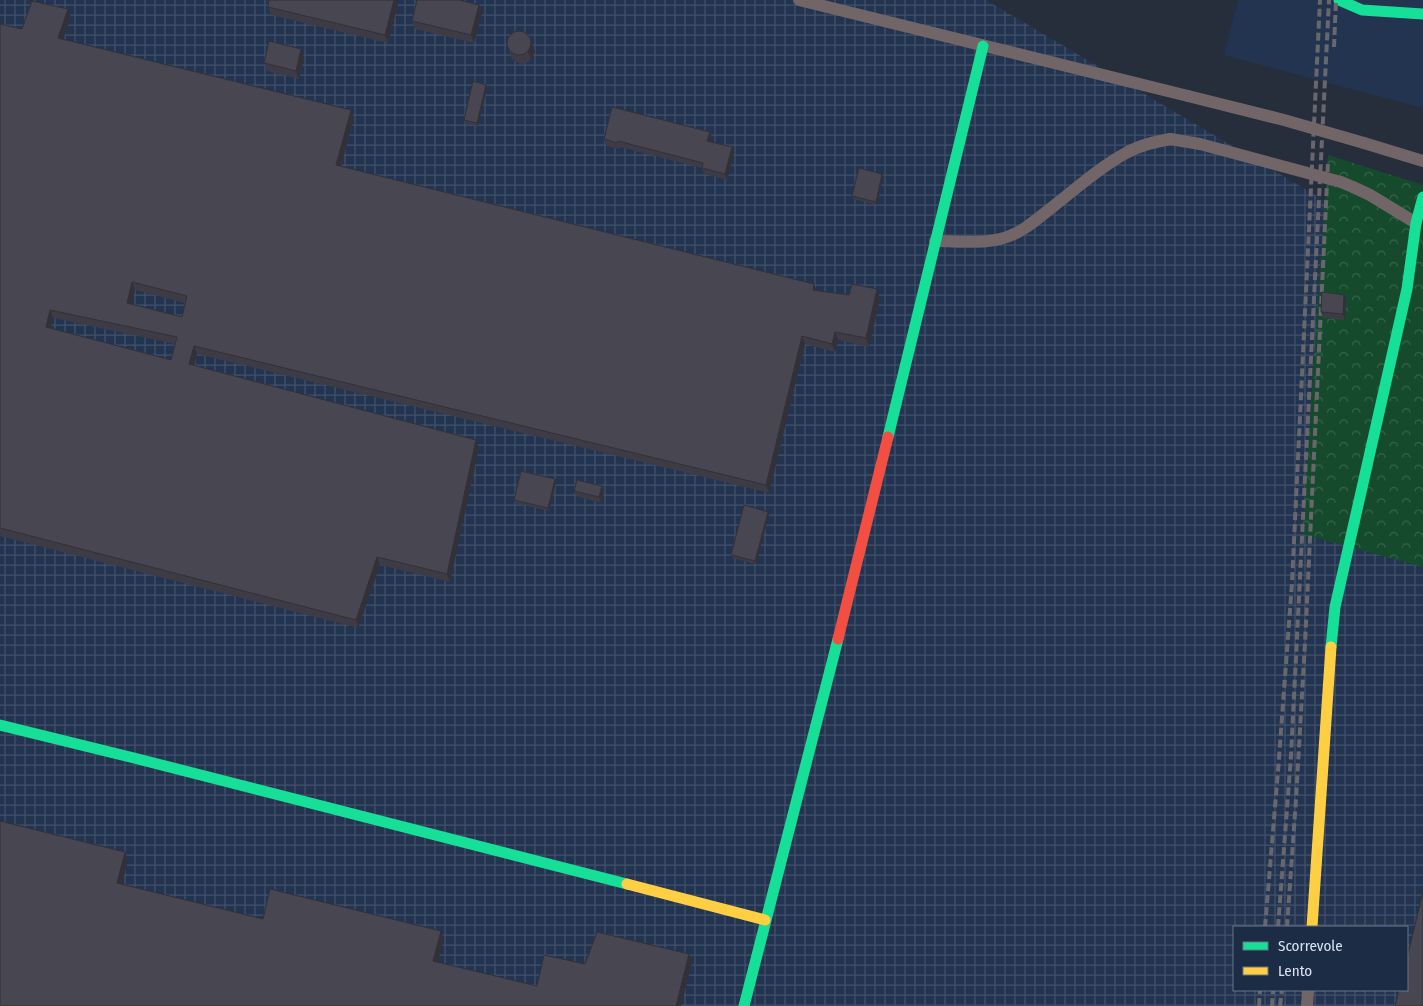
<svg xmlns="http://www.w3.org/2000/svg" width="1423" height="1006" viewBox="0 0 1423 1006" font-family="'Fira Sans Condensed',sans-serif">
<defs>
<pattern id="industrial-grid" width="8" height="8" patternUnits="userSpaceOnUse" patternTransform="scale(1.25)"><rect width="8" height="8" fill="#233451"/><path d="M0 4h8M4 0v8" fill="none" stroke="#42516a"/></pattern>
<pattern id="forest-crowns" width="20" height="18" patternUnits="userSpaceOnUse" patternTransform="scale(1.25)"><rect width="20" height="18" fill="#164a2d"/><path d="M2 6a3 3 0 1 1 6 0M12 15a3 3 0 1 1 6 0" fill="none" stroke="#37644c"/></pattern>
</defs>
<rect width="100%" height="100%" fill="#262e3c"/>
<path fill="#233451" d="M1238 0H1423V108L1224 55Z"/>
<path fill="url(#industrial-grid)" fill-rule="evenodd" d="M0 0H986L1354 218 1423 553V1006H0ZM1234 927H1407V990H1234Z"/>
<path fill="url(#forest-crowns)" d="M1328 155 1423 185V567L1302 534Z"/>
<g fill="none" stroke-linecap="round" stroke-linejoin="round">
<g stroke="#716567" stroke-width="12">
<path d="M799 0 1188 96"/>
<path d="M1364 143 1423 161"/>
<path d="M1353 187 1370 195 1416 223"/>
<path d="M935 241C957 241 980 244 1000 239 1022 234 1038 218 1055 205 1078 187 1100 167 1126 153 1140 145 1155 142 1170 139"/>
<path d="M1307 1006 1308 990"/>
</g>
<g stroke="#16e098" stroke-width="11">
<path d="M1339 0 1362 10 1423 14"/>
<path d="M888 437 983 46"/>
<path d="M1331 647 1335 607 1407 289 1416 223 1423 197"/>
<path d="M0 725 134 758 627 884"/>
<path d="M744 1006 838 639"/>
</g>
<g stroke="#ffcf43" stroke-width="11">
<path d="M627 884 765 920"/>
<path d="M1312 927 1331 647"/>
</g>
<path stroke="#f24e42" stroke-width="11" d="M838 639 888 437"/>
<g stroke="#68676e" stroke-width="4" stroke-dasharray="8 4" stroke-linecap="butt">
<path d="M1334 47 1336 0"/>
<path d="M1265 927 1278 771 1292 583 1320 0"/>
<path d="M1278 927 1291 756 1329 0"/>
<path d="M1287 927 1296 799 1305 643 1328 162"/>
<path d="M1259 1006 1260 990"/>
<path d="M1272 1006 1273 990"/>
<path d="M1280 1006 1282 990"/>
</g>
<g stroke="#716567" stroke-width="12">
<path d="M1188 96 1284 120 1364 143"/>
<path d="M1170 139 1200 144 1341 182 1353 187"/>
</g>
</g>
<g fill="#3d3c46" fill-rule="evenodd">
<path d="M398 4 388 43 271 15 268 7Z"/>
<path d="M482 13 474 43 415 29 412 21Z"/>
<path d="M71 17 63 39 351 110 354 118 341 167 817 291 849 295 880 298 869 347 838 340 835 352 805 344 769 493 197 354 194 366 476 440 479 448 450 582 380 565 358 628 0 536V24L22 29ZM135 290 185 303 182 317 131 305ZM53 318 175 344 171 360 50 328Z"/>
<path d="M301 49 304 57 299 79 267 71 264 63Z"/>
<path d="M509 51 535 52 531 60 526 63 520 64 512 59Z"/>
<path d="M486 85 487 88 478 126 465 123 464 120Z"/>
<path d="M710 132 712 138 711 141 734 153 727 180 704 174 702 168 620 147 619 149 606 146 604 139Z"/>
<path d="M882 174 883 177 877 205 853 199 852 196Z"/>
<path d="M1344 295 1346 300 1345 320 1323 318 1321 312Z"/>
<path d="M555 479 556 482 549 511 515 503 514 500Z"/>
<path d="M602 486 604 492 601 503 576 496 574 491Z"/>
<path d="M768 512 769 514 756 564 732 558 731 555Z"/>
</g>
<g fill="#323139">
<path d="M394 0H396L398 4 388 43 385 35Z"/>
<path d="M479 5 482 13 474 43 471 35Z"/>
<path d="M68 9 71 17 61 46 58 38Z"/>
<path d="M529 35 535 52 531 60 528 52Z"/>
<path d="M301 49 304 57 299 79 296 71Z"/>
<path d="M486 85 487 88 478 126 477 123Z"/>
<path d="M351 110 354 118 339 173 336 165Z"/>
<path d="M710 132 712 138 710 147 707 141Z"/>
<path d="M732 147 734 153 727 180 725 174Z"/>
<path d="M882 174 883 177 877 205 876 202Z"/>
<path d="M132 282 135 290 130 312 127 303Z"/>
<path d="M814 284 817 292 813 290Z"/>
<path d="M877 289 880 298 869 347 866 338Z"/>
<path d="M1344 295 1346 300 1345 320 1343 314Z"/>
<path d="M50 310 53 318 49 335 46 327Z"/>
<path d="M835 332 838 340 835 352 832 344Z"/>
<path d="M802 336 805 344 769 493 766 485Z"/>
<path d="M194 346 197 354 192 373 189 364Z"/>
<path d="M476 440 479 448 450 582 447 574Z"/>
<path d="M555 479 556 482 549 511 548 508Z"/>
<path d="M602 486 604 492 601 503 599 497Z"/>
<path d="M768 512 769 514 756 564 755 561Z"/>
<path d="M377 557 380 565 358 628 356 620Z"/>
<path d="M125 852 128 860 120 892 117 883Z"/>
<path d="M441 931 444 939 436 969 433 961Z"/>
<path d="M689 954 692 963 681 1006H676Z"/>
</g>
<g fill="#474651" stroke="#323139" fill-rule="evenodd">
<path d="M269 0H394L385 35 268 7Z"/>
<path d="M417 0H459L479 5 471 35 412 21Z"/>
<path d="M32 1 68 9 58 38 351 110 336 165 814 284 813 290 849 295 852 284 877 289 866 338 835 332 832 344 802 336 766 485 194 346 189 364 476 440 447 574 377 557 356 620 0 528V24L22 29ZM132 282 187 296 182 317 127 303ZM50 310 177 337 171 360 46 327Z"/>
<circle cx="519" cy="43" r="12"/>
<path d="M269 41 301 49 296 71 264 63Z"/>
<path d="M473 81 486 85 477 123 464 120Z"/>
<path d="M612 107 710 132 707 141 732 147 725 174 702 168 703 163 618 141 617 143 604 139Z"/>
<path d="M859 168 882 174 876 202 852 196Z"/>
<path d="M1322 292 1344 295 1343 314 1321 312Z"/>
<path d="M521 471 555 479 548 508 514 500Z"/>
<path d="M577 480 602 486 599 497 574 491Z"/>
<path d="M744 505 768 512 755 561 731 555Z"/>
<path d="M0 821 125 852 117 883 263 919 270 889 441 931 433 961 537 986 544 955 585 964 597 932 689 954 676 1006H0Z"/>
<path d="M1423 892V1006H1395L1399 990H1407V958Z"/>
</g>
<rect x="1233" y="926" width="175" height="65" fill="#1d2c45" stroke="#68758a"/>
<rect x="1243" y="942" width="25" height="8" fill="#16e098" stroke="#68758a"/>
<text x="1278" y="951" font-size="15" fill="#d8e2f2">Scorrevole</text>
<rect x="1243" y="967" width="25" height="8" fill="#ffcf43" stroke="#68758a"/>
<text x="1278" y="976" font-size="15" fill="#d8e2f2">Lento</text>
</svg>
